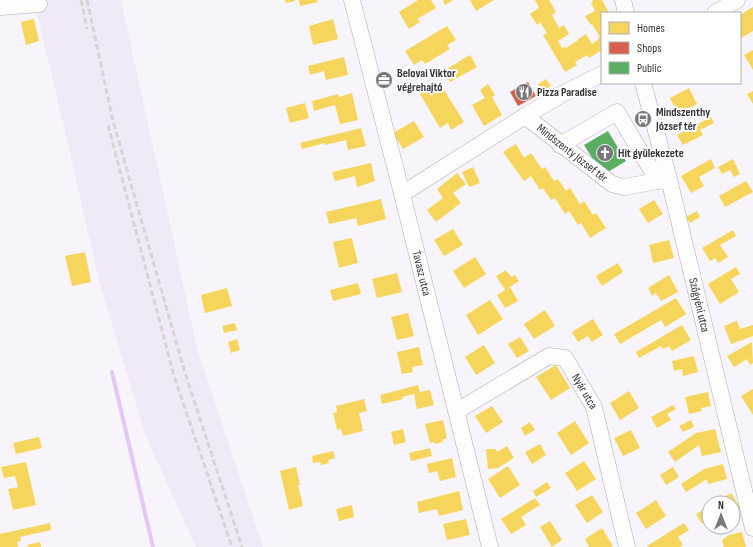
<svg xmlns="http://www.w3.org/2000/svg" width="753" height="547" viewBox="0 0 753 547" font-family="'Sofia Sans Condensed',sans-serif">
<rect width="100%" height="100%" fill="#f8f4fb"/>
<path fill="#f1e9f7" d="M32 0H121L197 348 263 547H196L146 437 99 281 67 139 34 1Z"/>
<g fill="#f6d55c">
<path d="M285 0H295V1L286 3Z"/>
<path d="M299 0H317L318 2 300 6Z"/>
<path d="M418 0H431L436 8 417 19 420 22 409 29 399 12Z"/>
<path d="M443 0H453L445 5Z"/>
<path d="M470 0H494L476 11Z"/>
<path d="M535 0H549L556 12 552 15 559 28 564 25 569 34 558 41 562 48 565 47 566 48 578 40V39L586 34 592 44 599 39 598 38 600 37 592 24 591 25 585 16 595 11 591 3 593 2 592 0H602L609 13H602V50L589 58 587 55 575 62 577 65 565 72 543 35 547 33 540 22 537 25 530 14 539 8Z"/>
<path d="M753 7V31L741 38 740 36V15Z"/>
<path d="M34 19 39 41 26 45 21 22Z"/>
<path d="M333 19 338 39 313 45 309 26Z"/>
<path d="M447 26 456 40 447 45 450 49 425 64 422 60 414 65 405 51Z"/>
<path d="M753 50V70L744 55Z"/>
<path d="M470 55 477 67 450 82 443 71Z"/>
<path d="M344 57 348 75 326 80 324 71 310 75 308 66Z"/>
<path d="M546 79 551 86 543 91 538 84Z"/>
<path d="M439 82 464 122 451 130 448 123 440 128 420 94Z"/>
<path d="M488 84 495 95 492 97 502 115 484 126 472 105 485 98 480 90Z"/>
<path d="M689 88 697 104 678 114 670 98Z"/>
<path d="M753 91V104L747 94Z"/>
<path d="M352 93 358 120 340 124 335 105 314 111 312 101 338 94 339 97Z"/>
<path d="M305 103 309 118 290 123 286 108Z"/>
<path d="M711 117 714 123 700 130 703 135 683 145 677 135Z"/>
<path d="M414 121 424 137 403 149 393 133Z"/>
<path d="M361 128 366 146 348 150 346 140 325 145V143L302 149 300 143Z"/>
<path d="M516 144 524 158 531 153 542 169 545 167 554 181 558 179 566 191 570 188 580 204 584 201 593 215 596 213 606 228 590 238 581 223 578 225 569 211 565 214 555 198 551 200 543 188 540 190 531 176 524 181 503 152Z"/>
<path d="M711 159 715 168 699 177 704 186 691 193 681 176Z"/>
<path d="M733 159 740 174 734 177 730 170 722 174 718 167Z"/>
<path d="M371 163 375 181 357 187 355 176 335 181 332 172Z"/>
<path d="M473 167 480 183 469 187 462 172Z"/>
<path d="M457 173 466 184 453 193 461 203 436 222 427 210 443 198 437 189Z"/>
<path d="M746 181 753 192 725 207 719 196Z"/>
<path d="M381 199 386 219 358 226 356 218 329 224 326 212Z"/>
<path d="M654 200 663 214 648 223 639 209Z"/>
<path d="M697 211 700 217 690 223 686 217Z"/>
<path d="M453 229 463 245 444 256 434 240Z"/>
<path d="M733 230 736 236 720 245 728 257 718 263 715 258 710 261 702 248Z"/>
<path d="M352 238 358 263 339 268 333 242Z"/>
<path d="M669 240 674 258 653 263 649 245Z"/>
<path d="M85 252 91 282 72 286 65 256Z"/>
<path d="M475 257 486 274 464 288 453 271Z"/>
<path d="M618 263 623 272 602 286 596 276Z"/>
<path d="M736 267 740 274 731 279 739 292 720 304 708 284Z"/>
<path d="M506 270 511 277 515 275 519 281 505 290 496 276Z"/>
<path d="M397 273 402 292 377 298 372 279Z"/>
<path d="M669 275 678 292 661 301 656 293 652 296 648 288Z"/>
<path d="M358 283 361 294 333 301 330 290Z"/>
<path d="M510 287 518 301 505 308 497 295Z"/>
<path d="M227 288 232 306 205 313 201 295Z"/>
<path d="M676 298 686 314 665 327 661 320 620 344 614 334Z"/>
<path d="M490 300 503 319 478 335 466 315Z"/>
<path d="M545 310 555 326 534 339 524 324Z"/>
<path d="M408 313 414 336 397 340 391 317Z"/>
<path d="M593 319 603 335 592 342 588 336 578 342 572 332Z"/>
<path d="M737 321 740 329 753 325V336L731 344 724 326Z"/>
<path d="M235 323 237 330 224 333 222 326Z"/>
<path d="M682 325 691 340 672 351 669 346 663 349 661 346 639 358 636 352Z"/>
<path d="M520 337 529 351 517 358 508 344Z"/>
<path d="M237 339 240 350 231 353 228 342Z"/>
<path d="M752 342 753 363 750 365 747 359 734 367 727 356Z"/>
<path d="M484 345 495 363 476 375 465 357Z"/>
<path d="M419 347 423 365 412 367 413 372 402 374 397 352Z"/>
<path d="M694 356 698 372 683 376 682 369 674 371 672 361Z"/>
<path d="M556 365 570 388 551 400 536 377Z"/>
<path d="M418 385 420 392 430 390 434 405 417 409 414 394 402 397 403 399 382 404 380 395Z"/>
<path d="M753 389V415L741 396Z"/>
<path d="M629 391 639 408 620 420 610 403Z"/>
<path d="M708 392 711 406 701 408 702 411 689 414 685 397Z"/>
<path d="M364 399 367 411 359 413 363 431 343 436 341 429 337 430 333 413 337 412 336 406Z"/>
<path d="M673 405 676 409 667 414 671 420 657 428 651 417Z"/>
<path d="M492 406 503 422 486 433 475 416Z"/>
<path d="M443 420 447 438 442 440 443 442 435 444V442L430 443 425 424Z"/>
<path d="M691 420 694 427 683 432 679 426Z"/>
<path d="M575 421 589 443 571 455 557 433Z"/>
<path d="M530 422 535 430 525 436 521 428Z"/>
<path d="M403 429 406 442 394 445 391 432Z"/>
<path d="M715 429 721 452 702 456 699 445 675 462 668 452 696 433Z"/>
<path d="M631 430 640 448 623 456 614 438Z"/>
<path d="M39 437 42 448 16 454 13 443Z"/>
<path d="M540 444 546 455 532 464 525 452Z"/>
<path d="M507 446 514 458 498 468 488 469 486 449H496L497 452Z"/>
<path d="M430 448 432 456 411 461 409 453Z"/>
<path d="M333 451 335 458 328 460 329 463 321 465 320 462 313 463 312 456Z"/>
<path d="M452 458 456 477 440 481 437 471 429 473 427 464Z"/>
<path d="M584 461 596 479 577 491 565 473Z"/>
<path d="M26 462 36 505 13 510 8 489 18 487 15 476 4 478 1 467Z"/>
<path d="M723 464 727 479 708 484 707 479 686 492 681 484 704 469Z"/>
<path d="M508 466 520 485 500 498 488 479Z"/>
<path d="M296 467 300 485H298L303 506 289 510 280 471Z"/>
<path d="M673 467 679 477 666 485 660 475Z"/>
<path d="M547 482 551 488 536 497 533 491Z"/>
<path d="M459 491 463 510 439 516 437 509 419 513 417 502Z"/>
<path d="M731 493 741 509 733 514V503H715Z"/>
<path d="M592 495 603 512 587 523 575 505Z"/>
<path d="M535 498 540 505 521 517 526 525 511 534 501 519Z"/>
<path d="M656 500 666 516 646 529 636 513Z"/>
<path d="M352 505 354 517 339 521 336 509Z"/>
<path d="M709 506V520L702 524 696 514Z"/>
<path d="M466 519 470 535 447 540 443 524Z"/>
<path d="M550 521 562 540 552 547 540 527Z"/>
<path d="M50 523 51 530 20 537 21 541 17 542 18 547H0V534Z"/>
<path d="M684 523 689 530 678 537 683 545 680 547H648L647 546Z"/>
<path d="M602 528 613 546 611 547H589L585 539Z"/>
<path d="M742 532 746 547H724L722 540 729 535Z"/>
<path d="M40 542 41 547H28L27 545Z"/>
</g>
<path fill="#d6604d" d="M528 82 536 96 518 106 510 92Z"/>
<path fill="#5aae61" d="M608 131 626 161 603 175 584 145Z"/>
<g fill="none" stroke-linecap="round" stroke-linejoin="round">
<path stroke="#e4c6f8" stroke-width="4" d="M112 372 153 547"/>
<g stroke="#adaaaf" stroke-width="17">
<g id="minor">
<path d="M1 0 2 7 39 4"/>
<path id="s1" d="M352 0 402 194 490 547"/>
<path d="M623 0 626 13"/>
<path d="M715 13 737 0"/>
<path id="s2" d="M643 83 669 179 753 528"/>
<path id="s3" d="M525 116 612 184 624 187 669 179"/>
<path d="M560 145 617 112 658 181"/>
<path d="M402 194 525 116 564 93 602 74"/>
<path id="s4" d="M457 411 549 356 565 358 594 407 627 547"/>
</g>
</g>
<use href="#minor" stroke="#fefdfe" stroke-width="16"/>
<g stroke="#d6d5d6" stroke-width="3" stroke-dasharray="6 3" stroke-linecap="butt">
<path d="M81 0 87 29"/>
<path d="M87 0 113 121 185 373 242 547"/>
<path d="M108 125 174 376 232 547"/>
</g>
</g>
<defs>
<g id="office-disc" transform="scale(0.9)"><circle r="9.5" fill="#79767c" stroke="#fff"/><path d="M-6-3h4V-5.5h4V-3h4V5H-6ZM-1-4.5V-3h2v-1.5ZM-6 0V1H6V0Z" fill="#fff"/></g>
<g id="restaurant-disc" transform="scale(0.9)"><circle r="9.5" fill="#79767c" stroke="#fff"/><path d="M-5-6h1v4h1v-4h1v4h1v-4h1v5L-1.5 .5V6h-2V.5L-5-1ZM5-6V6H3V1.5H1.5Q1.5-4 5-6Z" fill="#fff"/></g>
<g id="bus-disc" transform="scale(0.9)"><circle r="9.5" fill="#79767c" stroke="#fff"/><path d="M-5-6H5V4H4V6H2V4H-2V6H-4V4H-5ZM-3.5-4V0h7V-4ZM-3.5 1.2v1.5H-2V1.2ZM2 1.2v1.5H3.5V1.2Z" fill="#fff"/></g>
<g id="church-disc" transform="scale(0.9)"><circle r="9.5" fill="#79767c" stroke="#fff"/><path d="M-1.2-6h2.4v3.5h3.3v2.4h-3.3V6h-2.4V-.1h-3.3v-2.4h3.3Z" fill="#fff"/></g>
</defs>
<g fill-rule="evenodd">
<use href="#office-disc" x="384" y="80"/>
<use href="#restaurant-disc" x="524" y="92"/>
<use href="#bus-disc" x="643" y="119"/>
<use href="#church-disc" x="605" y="153"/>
</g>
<g text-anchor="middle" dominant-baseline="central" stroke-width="4" stroke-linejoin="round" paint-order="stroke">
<g font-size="12" font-weight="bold" fill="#343237" stroke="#fff" text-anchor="start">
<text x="397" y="73">Belovai Viktor<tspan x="397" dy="14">végrehajtó</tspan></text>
<text x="537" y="92">Pizza Paradise</text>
<text x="656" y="112">Mindszenthy<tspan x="656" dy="14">József tér</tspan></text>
<text x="618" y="153">Hit gyülekezete</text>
</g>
<g font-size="12" fill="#343237" stroke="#fff">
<text stroke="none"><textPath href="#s3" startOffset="60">Mindszenty József tér</textPath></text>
<text stroke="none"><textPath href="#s1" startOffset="282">Tavasz utca</textPath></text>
<text stroke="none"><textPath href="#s2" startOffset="229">Szőgyéni utca</textPath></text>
<text stroke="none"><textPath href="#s4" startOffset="162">Nyár utca</textPath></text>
</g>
</g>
<rect x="601" y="12" width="140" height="72" fill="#ffffff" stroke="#aeadaf"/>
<rect x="609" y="22" width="20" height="12" fill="#f6d55c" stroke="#aeadaf"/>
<text x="637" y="32" font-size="12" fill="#343237">Homes</text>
<rect x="609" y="42" width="20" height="12" fill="#d6604d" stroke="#aeadaf"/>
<text x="637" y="52" font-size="12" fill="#343237">Shops</text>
<rect x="609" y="62" width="20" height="12" fill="#5aae61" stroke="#aeadaf"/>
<text x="637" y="72" font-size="12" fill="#343237">Public</text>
<g transform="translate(721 515)"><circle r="19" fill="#ffffff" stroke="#aeadaf"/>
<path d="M0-3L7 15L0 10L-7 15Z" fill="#79767c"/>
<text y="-6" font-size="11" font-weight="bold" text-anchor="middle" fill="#343237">N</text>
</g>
</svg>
